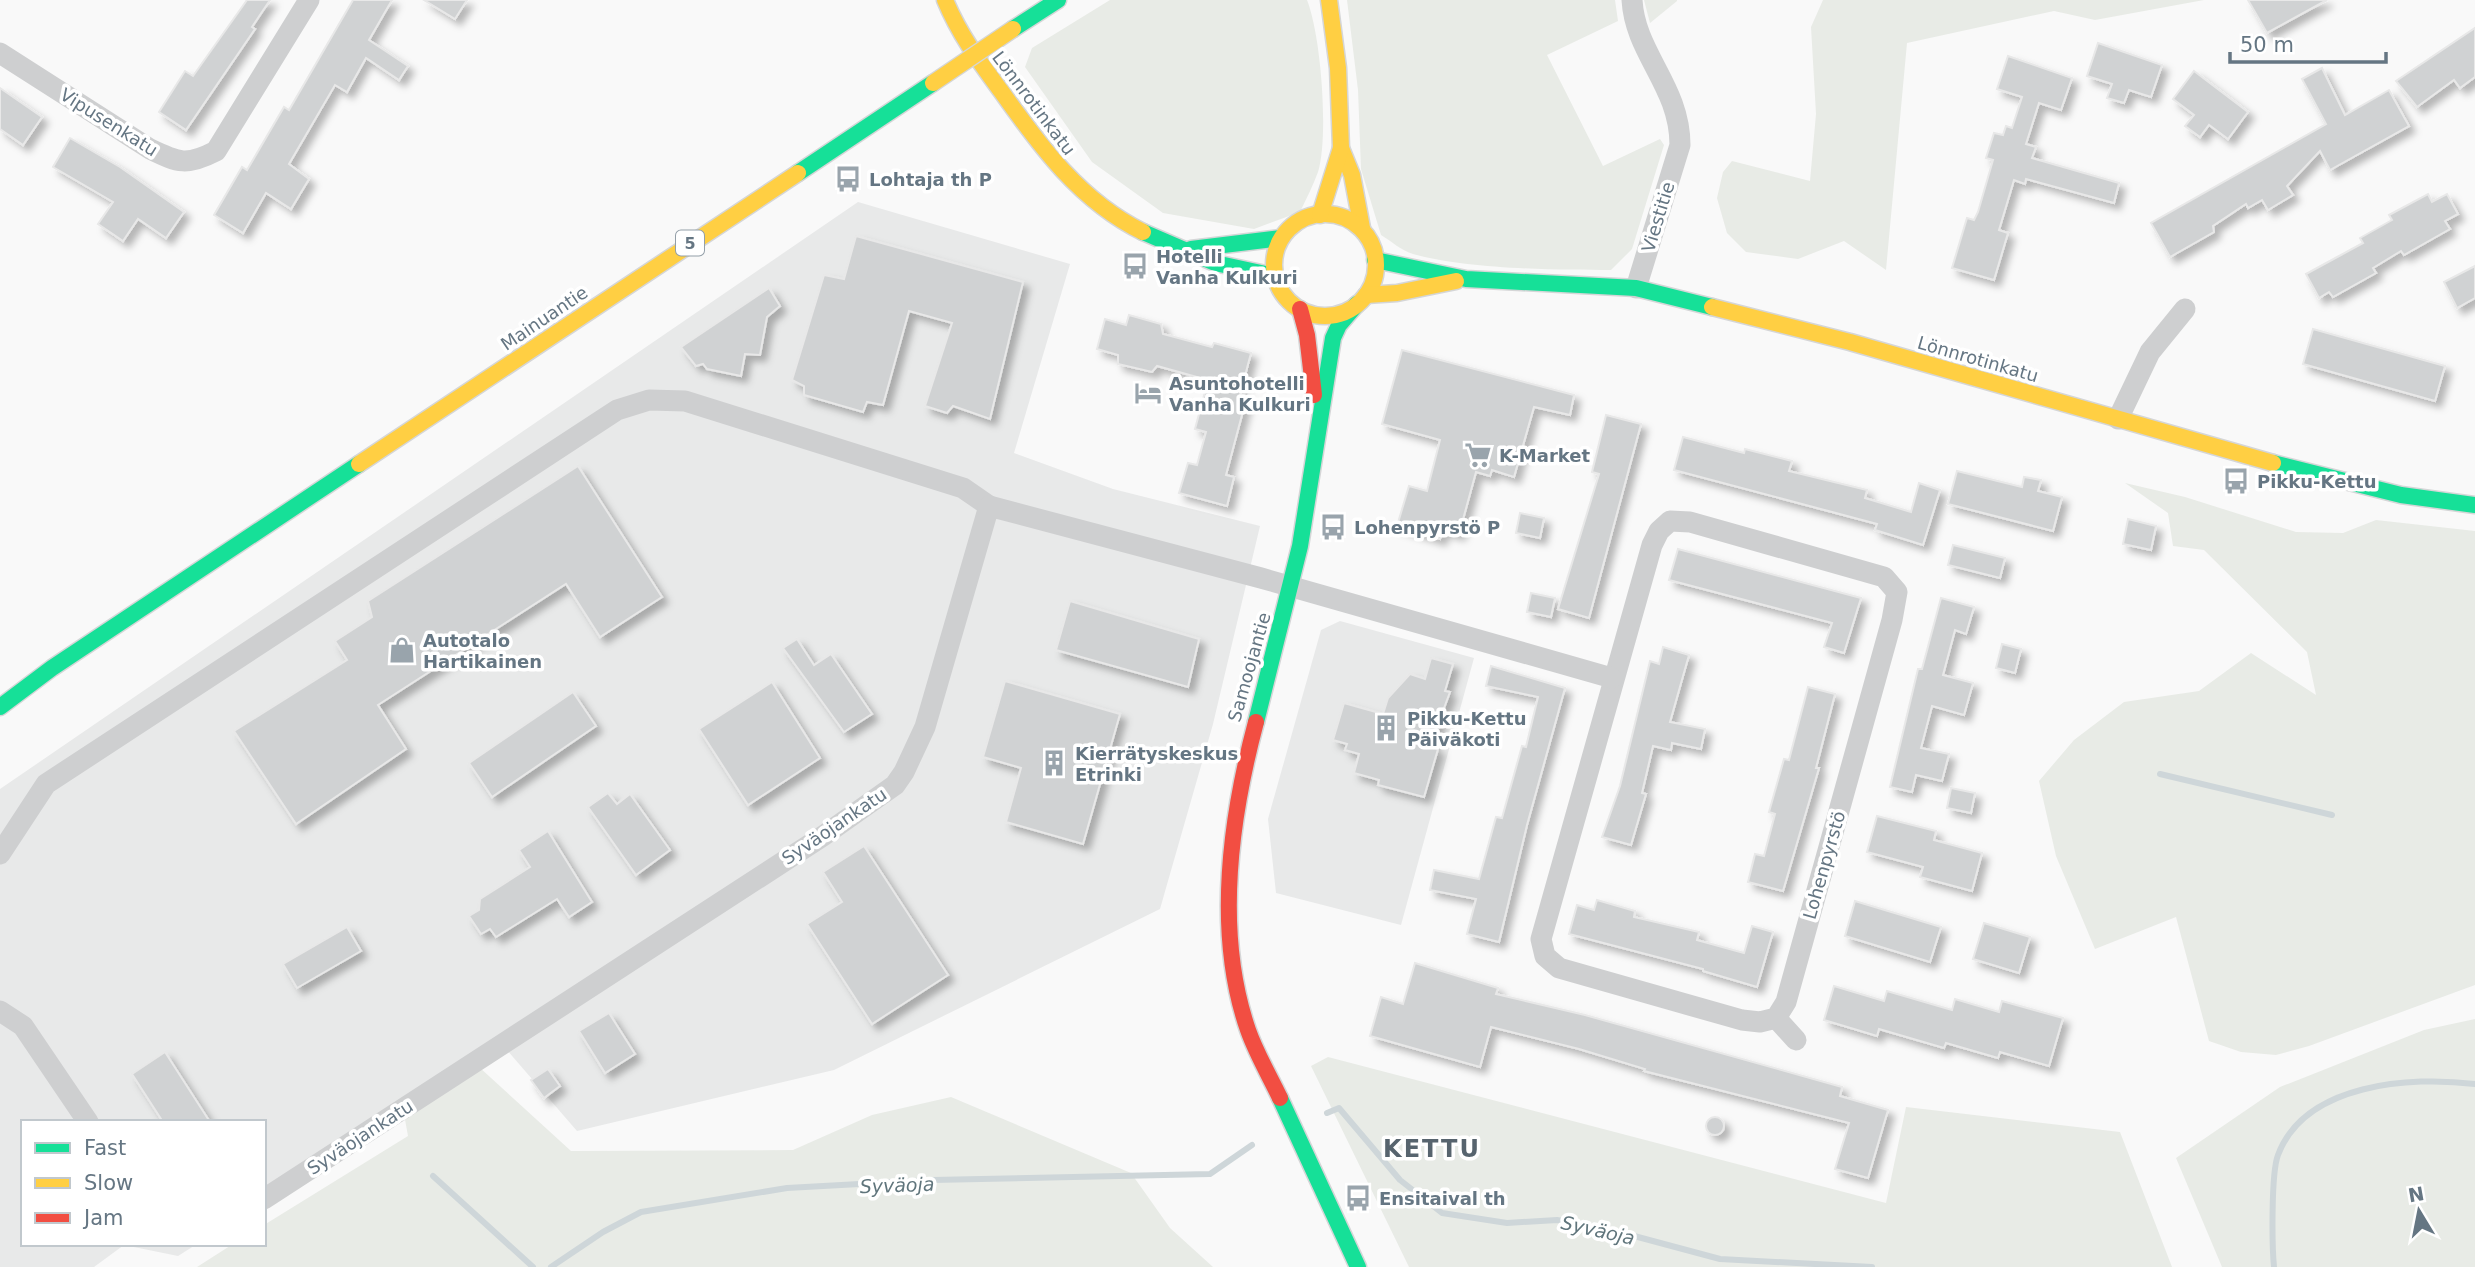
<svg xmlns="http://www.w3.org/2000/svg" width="2475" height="1267" viewBox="0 0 2475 1267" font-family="'DejaVu Sans',sans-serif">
<defs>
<filter id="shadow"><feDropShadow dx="6" dy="6" stdDeviation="3.5" flood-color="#0004"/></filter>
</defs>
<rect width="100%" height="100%" fill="#f9f9f9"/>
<g fill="#e8e9e9">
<path d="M858 202 1070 264 1014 453 1113 489 1260 526 1213 724 1160 909 834 1070 577 1131 507 1050 264 1202V1122H23V1244H197L178 1256 124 1245 94 1267H0V789Z"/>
<path d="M1340 621 1474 658 1401 925 1276 893 1268 819 1321 630Z"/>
</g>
<g fill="#e8ebe6">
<path d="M1110 0H1307C1321 35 1329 136 1318 172 1313 186 1306 199 1300 212L1254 229 1163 213 1092 162 1025 67 1032 48Z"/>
<path d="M1347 0H1615L1618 21 1547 55 1603 166 1660 139 1664 145 1632 249 1611 270C1555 270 1465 269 1413 254 1402 251 1391 241 1381 235L1361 169 1358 90Z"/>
<path d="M1644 0H1677V1L1650 23Z"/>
<path d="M1823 0H2204L2095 20 2054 11 1907 43 1886 270 1844 241 1798 259 1746 252 1727 233 1717 198 1723 172 1732 161 1810 181 1816 114 1811 27Z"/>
<path d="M2125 483 2185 497 2296 532 2343 533 2376 520 2475 531V985L2309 1046 2276 1055 2241 1052 2209 1041 2176 917 2095 949 2056 856 2039 781 2074 740 2124 702 2199 691 2251 653 2316 695 2307 652 2204 550 2173 546 2168 513Z"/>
<path d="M2475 1019V1267H2222L2176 1158 2280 1087 2424 1030Z"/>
<path d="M1328 1057 1886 1203 1906 1107 2120 1132 2172 1267H1409L1311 1066Z"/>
<path d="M479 1067 571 1151 793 1150 872 1115 951 1097 1131 1173 1170 1228 1213 1267H197L233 1244H264V1225L408 1136 404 1114Z"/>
</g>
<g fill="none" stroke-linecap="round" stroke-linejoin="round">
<g stroke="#ced6d9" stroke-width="6">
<path d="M2160 774 2332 815"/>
<path d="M1327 1113 1339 1108 1400 1180 1442 1213 1507 1223 1557 1220 1623 1233 1720 1259 1872 1267"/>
<path d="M433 1176 533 1267"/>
<path d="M551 1267 603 1232 641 1212 787 1188 932 1180 1210 1174 1252 1145"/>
<path d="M2274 1267C2272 1246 2271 1173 2278 1155 2305 1083 2411 1076 2475 1084"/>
</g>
</g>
<g fill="#d0d2d3" stroke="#e8e8e8" stroke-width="2" filter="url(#shadow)">
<path d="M247 0H270L252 27 255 29 186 130 159 112 185 71 193 76Z"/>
<path d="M353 0H392L369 40 408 66 399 80 366 58 347 92 335 85 289 164 309 179 291 209 266 193 243 233 214 215 242 167 247 170 284 107 289 110Z"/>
<path d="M424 0H467L455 19Z"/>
<path d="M2248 0H2327L2267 33Z"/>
<path d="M2475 28V77L2460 88 2454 80 2417 107 2396 81Z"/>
<path d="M2098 43 2162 65 2151 97 2129 90 2124 103 2107 98 2112 84 2087 76Z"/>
<path d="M2008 56 2072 78 2061 110 2039 103 2026 144 2036 147 2032 158 2119 183 2114 203 2026 179 2025 184 2014 180 1999 230 2008 233 1994 280 1952 268 1967 218 1974 220 1978 212 1993 160 1986 158 1994 133 2003 135 2006 126 2012 128 2022 97 1997 89Z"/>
<path d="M2322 68 2345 115 2389 90 2409 126 2330 170 2320 151 2287 186 2293 195 2268 210 2262 200 2248 208 2246 204 2213 226 2214 232 2170 257 2151 223 2326 124 2302 79Z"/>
<path d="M2194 71 2248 112 2228 139 2209 125 2200 137 2185 126 2194 115 2173 99Z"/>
<path d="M0 88 42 117 23 145 0 129Z"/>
<path d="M70 138 120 167 184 212 166 238 138 219 123 241 98 224 113 202 53 167Z"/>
<path d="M2428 194 2432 202 2447 194 2458 214 2445 221 2450 229 2404 255 2401 251 2373 268 2376 273 2333 297 2329 292 2319 298 2306 274 2363 243 2360 238 2392 220 2389 215Z"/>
<path d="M856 236 1023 282 990 419 953 406 947 413 925 406 952 323 909 311 883 405 867 402 863 412 804 395V386L792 380 824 275 844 279Z"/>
<path d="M2475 266V298L2457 308 2444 282Z"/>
<path d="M769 288 780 306 767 317 760 355 745 354 741 376 707 369 703 364 696 366 681 347Z"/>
<path d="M1129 315 1161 324 1163 334 1212 347 1214 343 1251 353 1240 395 1247 396 1226 475 1234 477 1227 506 1179 493 1188 463 1197 465 1206 432 1195 429 1206 388 1202 387 1204 379 1157 366 1152 372 1118 364V355L1097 349 1105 319 1126 325Z"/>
<path d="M2313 329 2445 366 2435 401 2303 364Z"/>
<path d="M1402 350 1574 395 1570 415 1534 407 1514 477 1492 470 1490 476 1476 472 1459 534 1443 530 1440 539 1397 526 1409 486 1427 491 1440 440 1382 424Z"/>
<path d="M1606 415 1641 424 1589 618 1558 609 1599 474 1592 472Z"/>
<path d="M1683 437 1744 453 1745 449 1792 461 1789 471 1867 490 1865 498 1911 512 1919 483 1940 490 1923 545 1875 530 1877 524 1674 470Z"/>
<path d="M578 466 662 597 600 637 566 584 378 705 406 749 296 824 234 731 347 660 335 641 372 617 368 601Z"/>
<path d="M1957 471 2022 487 2024 477 2041 480 2038 491 2062 497 2053 531 1948 504Z"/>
<path d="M1520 513 1544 518 1540 538 1516 533Z"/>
<path d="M2128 519 2156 526 2151 550 2123 544Z"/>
<path d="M1953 545 2005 558 2000 578 1948 565Z"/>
<path d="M1678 549 1861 598 1844 653 1824 647 1832 623 1669 580Z"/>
<path d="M1531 593 1555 598 1551 617 1527 612Z"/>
<path d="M1941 598 1974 607 1966 634 1955 630 1943 675 1973 683 1964 715 1932 706 1921 748 1949 754 1942 781 1916 775 1912 792 1890 787 1918 669H1922Z"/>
<path d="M1070 601 1199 639 1188 687 1056 650Z"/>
<path d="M797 639 814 665 831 654 872 714 844 732 783 648Z"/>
<path d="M2002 644 2021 649 2015 673 1996 668Z"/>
<path d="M1663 647 1689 655 1670 722 1705 729 1701 749 1672 743 1671 750 1653 746 1642 793 1646 794 1631 845 1602 837 1620 786 1650 661 1659 664Z"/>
<path d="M1431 658 1453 664 1445 691 1450 692 1430 746 1438 749 1424 797 1378 785 1379 780 1354 773 1359 754 1345 750 1347 744 1333 740 1344 703 1383 714 1388 698 1410 674 1425 679Z"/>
<path d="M1491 666 1565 688 1527 825 1499 942 1467 934 1476 899 1430 890 1434 870 1479 879 1496 817 1502 818 1522 746 1526 747 1538 697 1486 686Z"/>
<path d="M1005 681 1120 714 1083 844 1006 822 1021 768 983 757Z"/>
<path d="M772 682 820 758 748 805 699 729Z"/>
<path d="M1808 687 1835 694 1816 768H1819L1783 891 1748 882 1755 854 1764 856 1775 814 1769 812 1784 759 1789 760Z"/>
<path d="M573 692 596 726 492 797 469 763Z"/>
<path d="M1951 788 1975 793 1971 813 1947 808Z"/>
<path d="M608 793 617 804 630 794 670 850 636 875 588 807Z"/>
<path d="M1877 816 1936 831 1934 840 1982 853 1972 891 1920 877 1923 867 1867 852Z"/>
<path d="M548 831 592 902 569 917 557 899 496 937 490 929 481 934 469 916 479 910 480 899 530 867 519 850Z"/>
<path d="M864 846 948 975 872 1024 807 924 842 902 823 872Z"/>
<path d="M1597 900 1635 911 1634 917 1699 932 1697 940 1744 953 1752 926 1773 932 1757 987 1703 971V969L1569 934 1577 905 1594 910Z"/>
<path d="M1855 901 1941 927 1930 962 1845 936Z"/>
<path d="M1984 923 2030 937 2019 973 1973 959Z"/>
<path d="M347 927 361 951 297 988 283 964Z"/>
<path d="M1415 963 1498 988 1496 994 1585 1015 1842 1087 1840 1096 1888 1110 1868 1178 1835 1169 1849 1123 1644 1071 1645 1069 1579 1049 1491 1027 1480 1067 1370 1036 1381 997 1403 1004Z"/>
<path d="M1834 986 1884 1001 1887 991 1952 1010 1955 999 1999 1012 2002 1001 2063 1018 2049 1066 2000 1052 1998 1058 1946 1043 1944 1048 1879 1029 1877 1036 1824 1020Z"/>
<path d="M609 1013 635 1054 605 1073 579 1031Z"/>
<path d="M165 1052 210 1122H163L132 1074Z"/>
<path d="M548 1069 560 1086 544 1098 531 1080Z"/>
<circle cx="1715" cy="1126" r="9"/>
</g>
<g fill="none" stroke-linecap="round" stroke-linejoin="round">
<g stroke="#d5d6d7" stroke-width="19">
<g id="fast">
<path d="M1013 29 1058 0"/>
<path d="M798 173 933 83"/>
<path d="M1143 232 1215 263 1275 276"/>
<path d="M1191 249 1281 238"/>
<path d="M1375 260 1466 279 1636 288 1712 307"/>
<path d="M2273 463 2401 495 2475 505"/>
<path d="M0 707 52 668 359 464"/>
<path d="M1256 722 1300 546 1333 338 1339 325 1357 304"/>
<path d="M1280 1098 1358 1267"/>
</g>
</g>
<g stroke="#d5d6d7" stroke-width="19">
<g id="slow">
<path d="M945 0C959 34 979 61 1001 91 1040 146 1080 201 1143 232"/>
<path d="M1329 0 1338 68 1341 148 1352 175 1362 228"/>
<circle cx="1325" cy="265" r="51"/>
<path d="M1320 215 1341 148"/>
<path d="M1366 295 1397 293 1456 281"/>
<path d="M1712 307 1850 342 2273 463"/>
<path d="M359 464 798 173"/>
</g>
</g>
<g stroke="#d5d6d7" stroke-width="19">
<g id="jam">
<path d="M1300 309 1307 335 1314 395"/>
<path d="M1256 722C1230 819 1214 932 1248 1030 1256 1053 1269 1075 1280 1098"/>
</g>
</g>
<g stroke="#cecfd0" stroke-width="21">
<path d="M1632 0C1635 54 1680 86 1680 145L1636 288"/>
<path d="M0 53 150 149C179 163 187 166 216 151L309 0"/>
<path d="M2118 419 2150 352 2185 309"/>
<path d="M1670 521 1690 522 1884 577 1897 592 1892 620 1786 1002 1776 1018 1760 1022 1742 1020 1559 968 1545 956 1541 939 1652 545 1659 531Z"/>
<path d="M0 854 46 784 617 410 649 400 685 401 963 488 989 506"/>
<path d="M0 1011 23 1026 88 1122"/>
<path d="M1776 1018 1796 1040"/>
<path d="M264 1199 823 836 895 785 904 772 925 727 989 506 1261 578 1612 678"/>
</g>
<use href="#fast" stroke="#16e098" stroke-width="16"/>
<use href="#slow" stroke="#ffcf43" stroke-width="16"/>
<use href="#jam" stroke="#f24e42" stroke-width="16"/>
<g stroke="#d5d6d6" stroke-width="19" stroke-linecap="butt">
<path id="slow-bridge" d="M933 83 1013 29"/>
</g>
<use href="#slow-bridge" stroke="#ffcf43" stroke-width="16"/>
</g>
<defs>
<g id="bus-bare" transform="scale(2.1)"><path d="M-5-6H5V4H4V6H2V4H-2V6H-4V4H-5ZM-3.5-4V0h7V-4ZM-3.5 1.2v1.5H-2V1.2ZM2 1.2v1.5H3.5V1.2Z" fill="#99a4ac" stroke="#fff" stroke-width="2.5" paint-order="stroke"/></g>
<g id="hotel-bare" transform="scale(2.1)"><path d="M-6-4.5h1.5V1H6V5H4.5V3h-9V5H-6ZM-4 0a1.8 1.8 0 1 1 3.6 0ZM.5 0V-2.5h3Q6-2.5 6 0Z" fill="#99a4ac" stroke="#fff" stroke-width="2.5" paint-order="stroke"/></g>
<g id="supermarket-bare" transform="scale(2.1)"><path d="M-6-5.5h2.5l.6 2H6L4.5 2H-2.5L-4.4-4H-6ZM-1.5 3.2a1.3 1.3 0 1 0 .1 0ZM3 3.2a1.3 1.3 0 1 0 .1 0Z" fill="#99a4ac" stroke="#fff" stroke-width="2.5" paint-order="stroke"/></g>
<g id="shop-bare" transform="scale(2.1)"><path d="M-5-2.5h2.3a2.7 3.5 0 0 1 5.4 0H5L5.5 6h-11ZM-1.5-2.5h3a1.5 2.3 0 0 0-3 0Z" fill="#99a4ac" stroke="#fff" stroke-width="2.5" paint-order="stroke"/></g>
<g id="building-bare" transform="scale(2.1)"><path d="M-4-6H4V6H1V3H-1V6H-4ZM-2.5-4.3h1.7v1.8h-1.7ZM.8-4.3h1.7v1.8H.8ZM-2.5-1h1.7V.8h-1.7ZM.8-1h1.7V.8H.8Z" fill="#99a4ac" stroke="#fff" stroke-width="2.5" paint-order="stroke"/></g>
</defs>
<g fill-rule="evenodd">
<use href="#bus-bare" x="848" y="179"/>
<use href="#bus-bare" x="1135" y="266"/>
<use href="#hotel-bare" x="1148" y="393"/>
<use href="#supermarket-bare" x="1478" y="455"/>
<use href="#bus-bare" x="2236" y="481"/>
<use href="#bus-bare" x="1333" y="527"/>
<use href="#shop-bare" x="402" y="650"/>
<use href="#building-bare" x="1386" y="728"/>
<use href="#building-bare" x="1054" y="763"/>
<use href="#bus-bare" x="1358" y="1198"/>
</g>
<g text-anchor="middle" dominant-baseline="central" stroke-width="7" stroke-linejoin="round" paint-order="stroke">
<rect fill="#fff" stroke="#939fa8" stroke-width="2" x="676" y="230.5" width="28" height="25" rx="5"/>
<g font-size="16" font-weight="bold" fill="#657683">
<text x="690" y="243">5</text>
</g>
<g font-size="18" fill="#657683" stroke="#fff">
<text transform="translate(1034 103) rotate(53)">Lönnrotinkatu</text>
<text transform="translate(109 122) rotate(32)">Vipusenkatu</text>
<text transform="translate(1658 217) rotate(-73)">Viestitie</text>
<text transform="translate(544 318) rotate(-34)">Mainuantie</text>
<text transform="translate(1978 359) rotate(16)">Lönnrotinkatu</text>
<text transform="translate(1249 667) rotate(-74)">Samoojantie</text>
<text transform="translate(834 826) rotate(-34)">Syväojankatu</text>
<text transform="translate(1824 865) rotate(-74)">Lohenpyrstö</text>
<text transform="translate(360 1137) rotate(-33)">Syväojankatu</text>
</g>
<g font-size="18" font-weight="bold" fill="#657683" stroke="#fff" text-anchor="start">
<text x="869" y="179">Lohtaja th P</text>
<text x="1156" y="256">Hotelli<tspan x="1156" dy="21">Vanha Kulkuri</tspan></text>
<text x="1169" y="383">Asuntohotelli<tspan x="1169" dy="21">Vanha Kulkuri</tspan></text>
<text x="1499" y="455">K-Market</text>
<text x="2257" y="481">Pikku-Kettu</text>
<text x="1354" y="527">Lohenpyrstö P</text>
<text x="423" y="640">Autotalo<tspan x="423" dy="21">Hartikainen</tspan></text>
<text x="1407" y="718">Pikku-Kettu<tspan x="1407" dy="21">Päiväkoti</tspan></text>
<text x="1075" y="753">Kierrätyskeskus<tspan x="1075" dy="21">Etrinki</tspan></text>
<text x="1379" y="1198">Ensitaival th</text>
</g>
<g font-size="19" font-style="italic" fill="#60757c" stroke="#fff">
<text transform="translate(897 1185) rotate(-2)">Syväoja</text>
<text transform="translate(1598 1230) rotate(13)">Syväoja</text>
</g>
<g font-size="24" font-weight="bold" letter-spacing="2" fill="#57646e" stroke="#fff">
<text x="1432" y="1149">KETTU</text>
</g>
</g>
<rect x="21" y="1120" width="245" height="126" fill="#ffffff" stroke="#c1c8cd" stroke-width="2"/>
<rect x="35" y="1143" width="35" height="10" fill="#16e098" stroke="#c1c8cd" stroke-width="2"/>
<text x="84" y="1155" font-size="21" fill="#657683">Fast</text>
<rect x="35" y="1178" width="35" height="10" fill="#ffcf43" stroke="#c1c8cd" stroke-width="2"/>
<text x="84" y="1190" font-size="21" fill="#657683">Slow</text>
<rect x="35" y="1213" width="35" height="10" fill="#f24e42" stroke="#c1c8cd" stroke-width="2"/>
<text x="84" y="1225" font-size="21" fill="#657683">Jam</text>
<g transform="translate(2419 1211) rotate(350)" stroke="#ffffff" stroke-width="5" paint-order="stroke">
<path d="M0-5L12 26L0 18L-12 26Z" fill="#657683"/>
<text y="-10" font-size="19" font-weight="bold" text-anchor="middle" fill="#657683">N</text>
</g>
<path d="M2230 52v10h156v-10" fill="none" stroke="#657683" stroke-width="3.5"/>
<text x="2240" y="52" font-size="21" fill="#657683" stroke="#ffffff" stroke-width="5" paint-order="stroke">50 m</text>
</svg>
